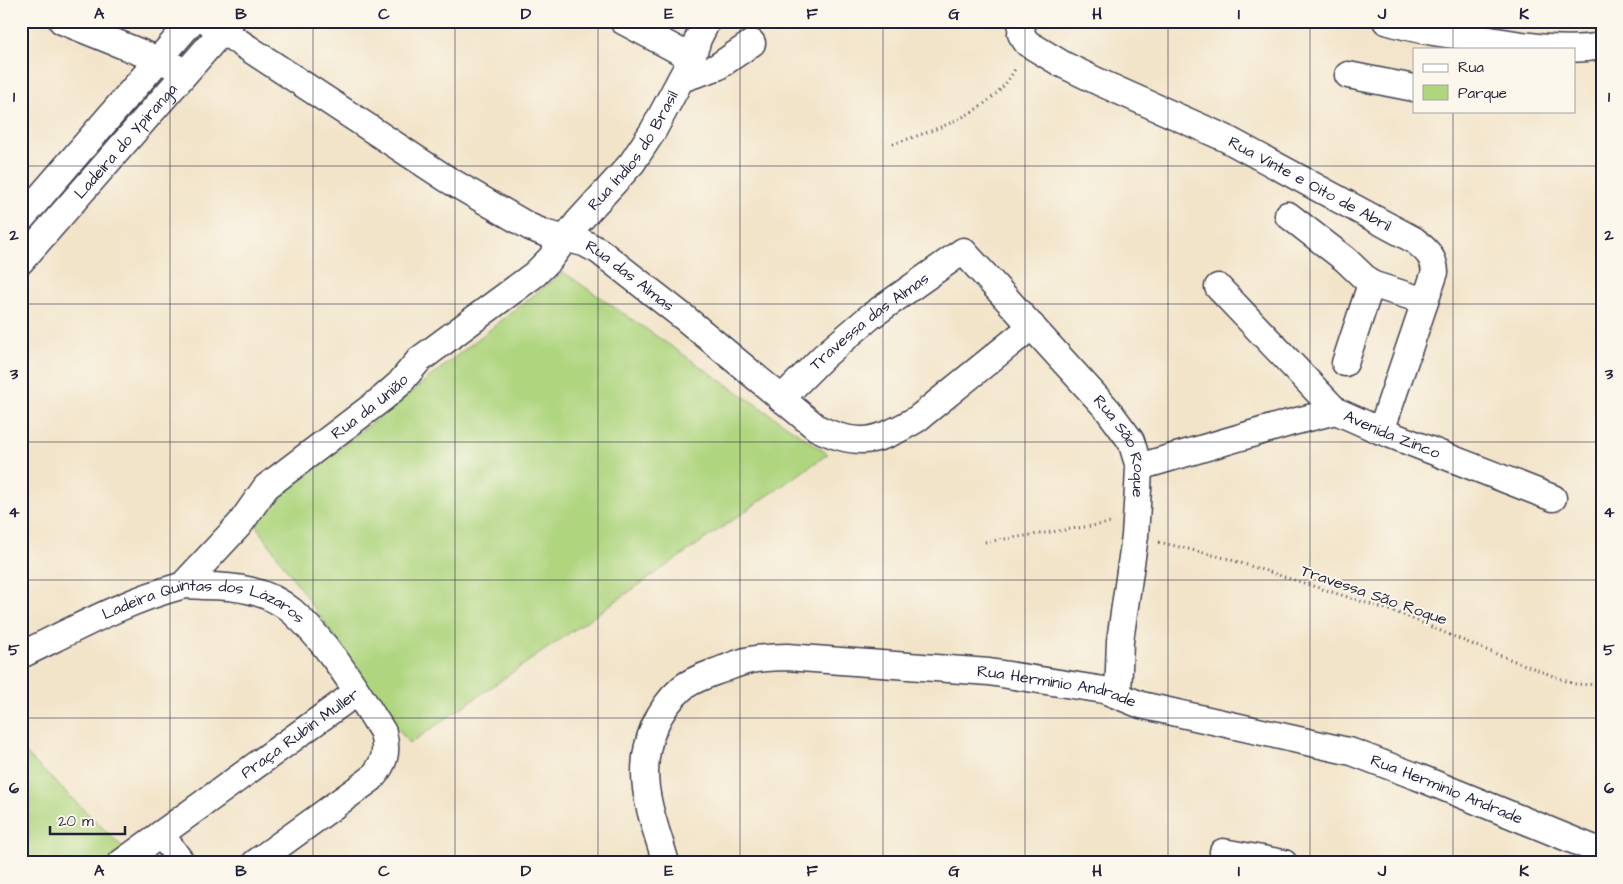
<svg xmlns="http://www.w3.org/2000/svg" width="1623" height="884" viewBox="0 0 1623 884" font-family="'Architects Daughter',sans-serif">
<rect width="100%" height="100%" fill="#fbf7ec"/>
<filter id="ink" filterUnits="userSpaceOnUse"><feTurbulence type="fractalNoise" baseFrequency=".02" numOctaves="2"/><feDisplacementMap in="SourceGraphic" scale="10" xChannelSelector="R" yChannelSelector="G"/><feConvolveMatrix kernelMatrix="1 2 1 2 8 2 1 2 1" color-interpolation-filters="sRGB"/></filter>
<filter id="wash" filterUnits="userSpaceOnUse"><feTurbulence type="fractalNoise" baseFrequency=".0096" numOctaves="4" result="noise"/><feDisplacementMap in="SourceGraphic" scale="20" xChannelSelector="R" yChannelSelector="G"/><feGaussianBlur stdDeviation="1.12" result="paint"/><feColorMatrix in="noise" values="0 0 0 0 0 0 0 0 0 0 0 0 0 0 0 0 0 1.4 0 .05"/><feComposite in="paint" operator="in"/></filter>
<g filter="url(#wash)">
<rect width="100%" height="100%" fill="#f2e4c9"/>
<g fill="#afd57f" stroke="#687c5d">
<path d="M563 272 828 454 409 744 251 518Z"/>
<path d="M21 749 139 863H21Z"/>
</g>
</g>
<g filter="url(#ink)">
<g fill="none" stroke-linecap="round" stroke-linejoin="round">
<g stroke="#413f50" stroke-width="29">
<g id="minor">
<path d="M62 21 174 66"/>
<path id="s1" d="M207 21 447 179 530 227 547 234 584 243 599 251 686 319 817 428C859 448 878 442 917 419L1032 326"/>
<path d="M623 21 692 58"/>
<path id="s2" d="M1024 21 1022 23 1021 34 1027 43 1062 64 1099 82 1225 138 1414 240C1426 250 1434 256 1435 272L1381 431"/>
<path d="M1386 21C1418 31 1451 35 1484 39 1522 45 1563 53 1602 46"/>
<path d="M1348 75 1414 88"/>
<path d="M681 79 717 67 752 43"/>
<path d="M1288 215 1346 260 1371 284 1425 301"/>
<path d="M21 219 192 21"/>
<path id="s3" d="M21 261 231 21"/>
<path id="s4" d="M1218 287 1336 411 1381 431 1553 498"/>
<path d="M1345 363 1371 284"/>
<path id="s5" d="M781 399 823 357 871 316 963 251 1108 410 1131 441 1139 467 1138 489 1135 536 1120 641 1118 695"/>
<path d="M1139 467 1289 423 1336 411"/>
<path id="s6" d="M183 585 240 524 266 487 383 398 399 384 419 360 535 274 550 259 578 222 632 163 653 131 692 58 698 39 707 21"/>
<path id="s7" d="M21 655C73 630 125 601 181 586 188 584 196 586 203 586 236 586 267 590 292 611 330 645 356 690 383 732 388 753 385 763 371 779L255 863"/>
<path d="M161 834 182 863"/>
<path d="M1223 852 1284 863"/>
<path id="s8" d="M121 863 357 692"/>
<path id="s9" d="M666 863C658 834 645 803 645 773 645 741 657 710 682 688 693 679 710 674 723 669 734 665 745 660 756 659 766 658 777 657 787 657L989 672 1104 690 1141 705 1352 752 1418 777 1602 852"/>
</g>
</g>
<g stroke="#413f50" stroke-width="3" stroke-dasharray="1 4" stroke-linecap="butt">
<path d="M893 144C937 129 993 113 1016 67"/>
<path d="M985 542 1111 523"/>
<path d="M1159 542 1225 558 1401 614 1476 646 1574 684 1602 685"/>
</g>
<use href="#minor" stroke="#fff" stroke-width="26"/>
</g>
</g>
<path fill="none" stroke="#22223b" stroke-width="1" stroke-opacity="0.55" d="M170 21V863M313 21V863M455 21V863M598 21V863M740 21V863M883 21V863M1025 21V863M1168 21V863M1310 21V863M1453 21V49M1453 111V863M21 166H1602M21 304H1602M21 442H1602M21 580H1602M21 718H1602"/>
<g text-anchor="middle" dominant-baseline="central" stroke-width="4" stroke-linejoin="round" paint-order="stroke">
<g font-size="16" fill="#22223b" stroke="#fbf7ec">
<text stroke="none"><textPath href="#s3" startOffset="159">Ladeira do Ypiranga</textPath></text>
<text stroke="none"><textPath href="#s6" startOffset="631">Rua Índios do Brasil</textPath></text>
<text stroke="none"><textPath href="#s2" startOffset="341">Rua Vinte e Oito de Abril</textPath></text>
<text stroke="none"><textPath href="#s1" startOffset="496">Rua das Almas</textPath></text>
<text stroke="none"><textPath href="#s5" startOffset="118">Travessa das Almas</textPath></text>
<text stroke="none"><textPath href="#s6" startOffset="260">Rua da União</textPath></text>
<text stroke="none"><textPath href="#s4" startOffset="232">Avenida Zinco</textPath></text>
<text stroke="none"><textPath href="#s5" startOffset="490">Rua São Roque</textPath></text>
<text transform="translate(1374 595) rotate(19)">Travessa São Roque</text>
<text stroke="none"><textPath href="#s7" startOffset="198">Ladeira Quintas dos Lázaros</textPath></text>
<text stroke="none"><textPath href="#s9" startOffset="571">Rua Herminio Andrade</textPath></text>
<text stroke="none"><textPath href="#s8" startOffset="221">Praça Rubin Muller</textPath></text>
<text stroke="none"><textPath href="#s9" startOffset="976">Rua Herminio Andrade</textPath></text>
</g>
</g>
<rect width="1623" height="884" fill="none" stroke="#fbf7ec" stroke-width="55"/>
<rect x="1413" y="48" width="162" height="65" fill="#fbf7ec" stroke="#a4a2a5"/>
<rect x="1423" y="64" width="25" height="8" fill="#ffffff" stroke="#a4a2a5"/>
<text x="1458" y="72" font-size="15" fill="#22223b">Rua</text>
<rect x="1423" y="85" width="25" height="15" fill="#afd57f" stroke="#a4a2a5"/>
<text x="1458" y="98" font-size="15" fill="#22223b">Parque</text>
<path d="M50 826v8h75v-8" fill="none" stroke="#22223b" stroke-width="2.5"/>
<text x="58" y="826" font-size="15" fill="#22223b" stroke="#fbf7ec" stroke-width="4" paint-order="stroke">20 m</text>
<rect x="28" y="28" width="1568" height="828" fill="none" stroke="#22223b" stroke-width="2"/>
<g font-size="16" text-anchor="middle" font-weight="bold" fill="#22223b">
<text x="99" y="19">A</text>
<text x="241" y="19">B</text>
<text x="384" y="19">C</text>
<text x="526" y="19">D</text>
<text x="669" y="19">E</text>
<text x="812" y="19">F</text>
<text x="954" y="19">G</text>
<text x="1097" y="19">H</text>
<text x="1239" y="19">I</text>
<text x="1382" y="19">J</text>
<text x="1524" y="19">K</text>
<text x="14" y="102">1</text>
<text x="1609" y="102">1</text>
<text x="14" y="240">2</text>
<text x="1609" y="240">2</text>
<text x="14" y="379">3</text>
<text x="1609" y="379">3</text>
<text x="14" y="517">4</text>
<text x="1609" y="517">4</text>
<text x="14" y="655">5</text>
<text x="1609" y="655">5</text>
<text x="14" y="793">6</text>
<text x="1609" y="793">6</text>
<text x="99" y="876">A</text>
<text x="241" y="876">B</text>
<text x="384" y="876">C</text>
<text x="526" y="876">D</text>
<text x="669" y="876">E</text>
<text x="812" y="876">F</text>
<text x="954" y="876">G</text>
<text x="1097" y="876">H</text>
<text x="1239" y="876">I</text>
<text x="1382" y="876">J</text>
<text x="1524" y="876">K</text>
</g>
</svg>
